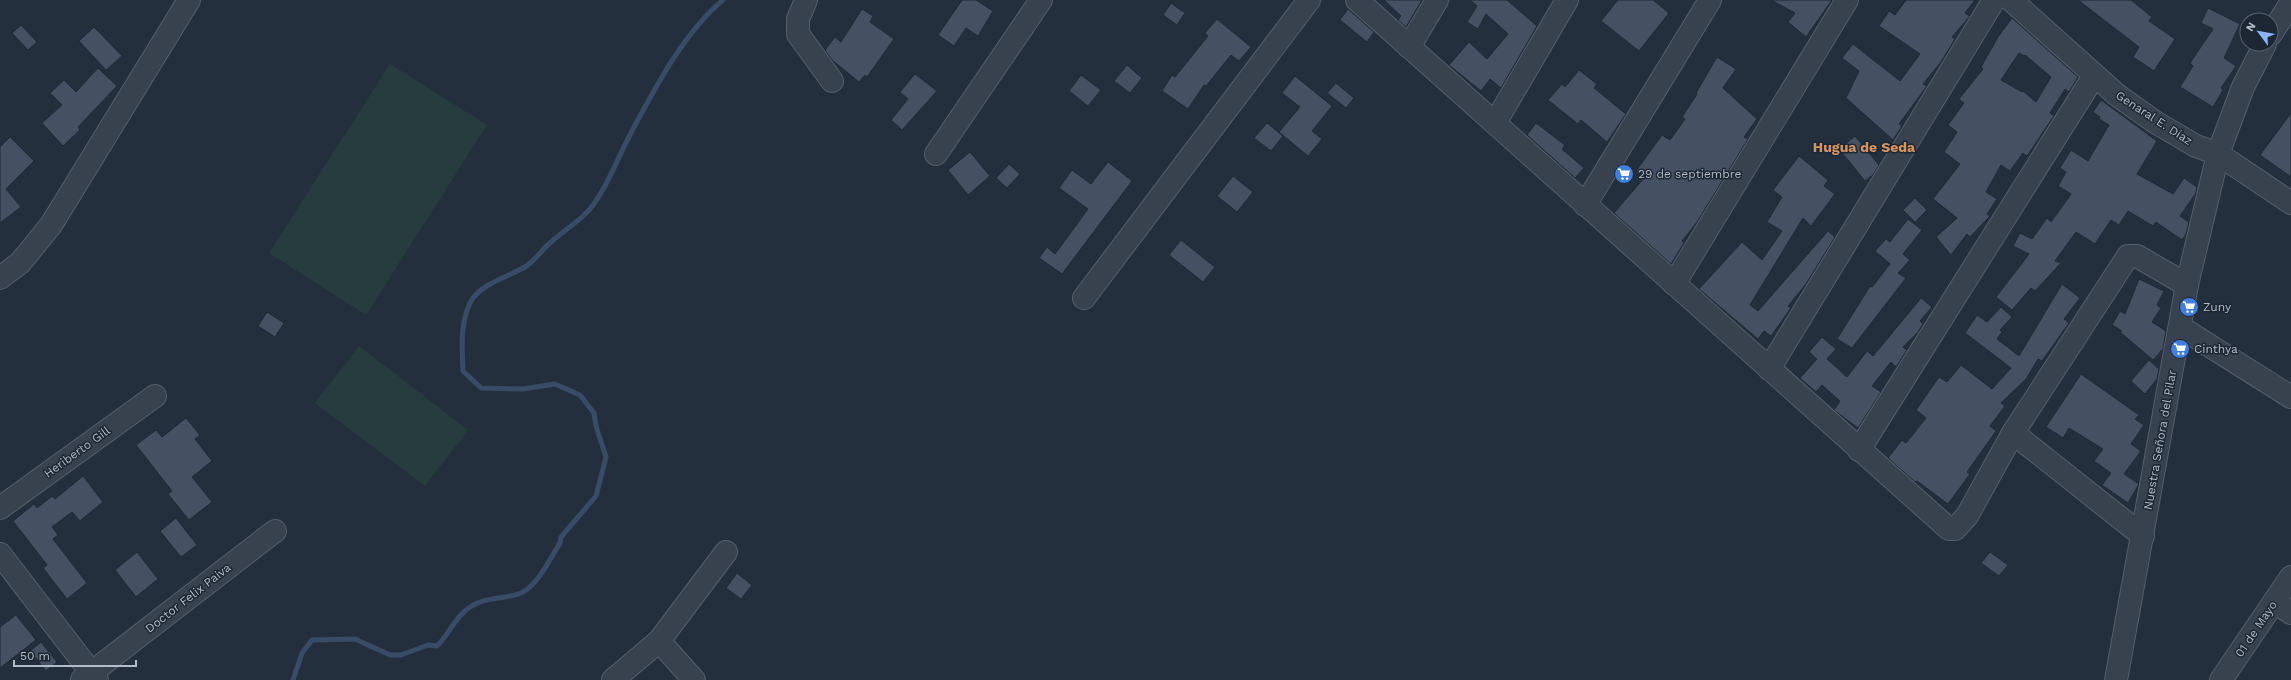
<svg xmlns="http://www.w3.org/2000/svg" width="2291" height="680" viewBox="0 0 2291 680" font-family="'Work Sans',sans-serif">
<rect width="100%" height="100%" fill="#242f3e"/>
<g fill="#263c3f">
<path d="M390 64 487 125 366 315 269 253Z"/>
<path d="M359 346 468 430 425 486 315 403Z"/>
</g>
<g fill="none" stroke-linecap="round" stroke-linejoin="round">
<path stroke="#394c67" stroke-width="5" d="M293 680 302 653 312 640 355 639 390 655H401L428 645 437 646C448 636 453 621 465 611 484 594 506 601 523 592 540 582 550 558 560 543L561 537 596 496 606 457 596 426 594 413 580 395 555 384 523 389 481 388 463 371C462 348 460 324 470 303 479 284 508 277 525 267 535 261 542 249 551 242 563 231 580 221 590 209 608 186 618 157 632 131 655 88 685 31 723 0"/>
</g>
<g fill="#455162" stroke="#1f2835" fill-rule="evenodd">
<path d="M962 0H976L993 11 978 36 966 28 954 46 938 35Z"/>
<path d="M1384 0H1422L1406 27 1398 20 1401 16Z"/>
<path d="M1470 0H1507L1537 26 1501 88 1490 79 1481 91 1449 65 1469 42 1487 59 1508 34 1486 14 1478 29 1467 22 1477 6Z"/>
<path d="M1618 0H1653L1669 13 1639 51 1601 21Z"/>
<path d="M1771 0H1832L1806 37 1788 22 1795 13Z"/>
<path d="M1906 0H1975L1965 13 1970 16 1952 37 1955 39 1941 62 1923 84 1927 86 1899 124 1902 126 1893 140 1846 98 1859 71 1842 58 1853 44 1900 81 1920 54 1879 26 1889 11 1895 15Z"/>
<path d="M2078 0H2131L2152 17 2149 21 2175 39 2154 71 2133 57 2139 47Z"/>
<path d="M1171 3 1185 13 1177 25 1163 15Z"/>
<path d="M2208 8 2240 24 2224 58 2236 66 2221 88 2223 90 2213 107 2180 87 2193 66 2190 63 2213 29 2201 23Z"/>
<path d="M862 9 873 16 870 22 894 39 867 77 865 75 859 82 832 60 825 50 835 37 841 42Z"/>
<path d="M1348 9 1374 32 1367 42 1340 20Z"/>
<path d="M2012 18 2078 77 2069 92 2065 89 2050 113 2054 116 2027 156 2023 153 2010 171 2001 165 1986 192 1997 199 1987 214 1990 216 1970 237 1967 234 1951 255 1936 237 1957 218 1933 199 1960 164 1944 152 1957 132 1948 125 1964 103 1959 99 1983 69 1981 67 1998 37ZM2019 53 2024 56 2025 55 2051 77 2036 102 2023 91 2022 92 2001 80Z"/>
<path d="M1217 19 1251 47 1239 61 1231 55 1206 86 1204 85 1188 109 1162 91 1172 75 1175 77 1208 36 1205 33Z"/>
<path d="M21 25 37 42 28 50 12 33Z"/>
<path d="M94 27 122 56 106 70 79 41Z"/>
<path d="M1717 57 1736 69 1723 88 1757 119 1744 137 1748 139 1697 222 1682 241 1684 243 1671 264 1614 213 1644 178 1636 171 1662 135 1670 140 1685 119 1682 117 1697 94 1696 93Z"/>
<path d="M1127 65 1142 78 1130 93 1114 81Z"/>
<path d="M98 68 117 86 78 127 80 130 63 146 42 123 62 105 50 93 64 80 76 92Z"/>
<path d="M1579 70 1597 84 1594 88 1626 114 1607 142 1581 120 1578 124 1548 100 1562 84 1565 87Z"/>
<path d="M915 74 937 91 902 130 891 120 908 99 900 92Z"/>
<path d="M1081 75 1101 90 1088 106 1069 91Z"/>
<path d="M1295 76 1332 106 1312 131 1322 139 1308 156 1279 132 1300 107 1282 93Z"/>
<path d="M1336 83 1354 98 1346 108 1327 93Z"/>
<path d="M2101 100 2157 141 2137 174 2173 194 2184 178 2197 187 2196 193 2180 216 2189 222 2186 234 2182 240 2156 222 2153 226 2128 211 2119 225 2111 220 2095 244 2076 232 2055 261 2061 263 2035 291 2031 288 2012 310 1996 297 2029 254 2013 246 2020 233 2032 239 2047 218 2051 222 2071 194 2058 186 2066 172 2060 168 2071 150 2088 161 2109 125 2099 119 2100 117 2093 112Z"/>
<path d="M2291 113V177L2260 155Z"/>
<path d="M1267 123 1283 136 1271 151 1254 138Z"/>
<path d="M1536 123 1565 145 1562 149 1584 168 1575 178 1527 135Z"/>
<path d="M1855 136 1879 165 1873 175 1865 181 1839 149Z"/>
<path d="M10 137 34 161 6 189 21 207 0 223V147Z"/>
<path d="M970 152 990 176 968 195 948 170Z"/>
<path d="M1799 156 1828 180 1824 186 1835 194 1811 226 1803 218 1750 305 1758 311 1828 231 1835 237 1806 284 1788 306 1791 308 1771 336 1764 331 1758 339 1699 289 1742 242 1762 260 1782 231 1767 222 1782 197 1773 190Z"/>
<path d="M1108 162 1132 181 1062 274 1039 258 1047 247 1055 254 1088 209 1059 188 1072 170 1091 184Z"/>
<path d="M1009 164 1020 174 1007 188 996 178Z"/>
<path d="M1233 176 1253 192 1237 212 1217 196Z"/>
<path d="M1915 198 1927 210 1915 222 1903 210Z"/>
<path d="M1908 219 1922 230 1903 254 1910 260 1898 273 1906 278 1852 348 1837 339 1870 286 1872 287 1890 264 1875 251 1886 239 1890 242Z"/>
<path d="M1181 240 1215 267 1203 282 1169 255Z"/>
<path d="M2139 279 2164 291 2157 305 2161 308 2152 322 2166 331 2163 349 2153 360 2120 332 2122 331 2112 325 2120 311 2125 314Z"/>
<path d="M2062 284 2080 298 2064 319 2069 323 2042 361 2038 359 2026 379 2001 403 2005 406 1990 426 1996 431 1967 472 1970 474 1948 504 1917 481 1915 482 1888 458 1902 440 1906 443 1926 418 1916 410 1939 377 1947 382 1961 365 1992 389 2011 368 1965 333 1977 315 1987 322 2001 307 2012 317 2000 330 2002 332 1997 339 2019 356Z"/>
<path d="M1921 298 1932 307 1920 321 1923 324 1918 332 1903 347 1907 350 1896 367 1891 362 1872 386 1881 392 1858 428 1834 410 1840 401 1822 385 1816 392 1800 378 1817 359 1809 352 1822 337 1836 349 1827 359 1847 377 1867 351 1873 356Z"/>
<path d="M267 312 284 323 275 337 258 326Z"/>
<path d="M2149 360 2159 369 2157 379 2145 394 2131 381Z"/>
<path d="M2081 374 2139 415 2135 419 2144 425 2131 444 2141 451 2124 474 2139 484 2128 503 2102 485 2111 473 2094 461 2103 449 2069 428 2063 438 2046 427Z"/>
<path d="M186 418 200 435 195 439 212 461 192 477 212 502 189 520 168 494 172 491 136 445 156 430 162 437Z"/>
<path d="M83 476 103 502 80 521 72 512 52 527 58 535 53 539 87 583 67 599 43 568 47 565 13 521 34 504 37 508 52 496 55 499Z"/>
<path d="M176 518 197 545 181 557 160 531Z"/>
<path d="M137 552 158 579 136 597 115 570Z"/>
<path d="M1990 552 2008 565 1999 576 1981 563Z"/>
<path d="M737 573 752 585 741 599 726 588Z"/>
<path d="M16 615 36 640 0 668V627Z"/>
<path d="M41 642 57 662 46 671 30 651Z"/>
</g>
<g fill="none" stroke-linecap="round" stroke-linejoin="round">
<g stroke="#565f6c" stroke-width="24">
<g id="minor">
<path d="M806 0 798 19V34L832 81"/>
<path d="M1357 0 1949 529H1955L1967 516 2013 433 2128 256H2137L2187 285"/>
<path d="M2011 0 2117 95 2155 122 2196 146 2218 154 2291 203"/>
<path d="M2271 34 2291 3"/>
<path d="M1409 47 1437 0"/>
<path d="M1495 123 1567 0"/>
<path d="M936 154 1041 0"/>
<path d="M1585 205 1710 0"/>
<path d="M0 278 20 263 51 225 189 0"/>
<path d="M1674 284 1847 0"/>
<path d="M1084 298 1309 0"/>
<path d="M2180 327 2291 397"/>
<path d="M1769 369 1994 0"/>
<path d="M2013 433 2143 536"/>
<path d="M1859 450 2094 76"/>
<path d="M0 508 155 396"/>
<path d="M0 554 97 680"/>
<path d="M2275 602 2291 613"/>
<path d="M659 641 694 680"/>
<path d="M82 680 275 531"/>
<path d="M613 680 659 641 726 552"/>
<path d="M2116 680 2187 285 2218 154 2243 87 2265 44"/>
<path d="M2221 680 2291 577"/>
</g>
</g>
<use href="#minor" stroke="#38414e" stroke-width="22"/>
</g>
<defs>
<g id="supermarket-disc" transform="scale(1)"><circle r="9.5" fill="#3f7fe0" stroke="#1d2633"/><path d="M-6-5.5h2.5l.6 2H6L4.5 2H-2.5L-4.4-4H-6ZM-1.5 3.2a1.3 1.3 0 1 0 .1 0ZM3 3.2a1.3 1.3 0 1 0 .1 0Z" fill="#fff"/></g>
</defs>
<g fill-rule="evenodd">
<use href="#supermarket-disc" x="1624" y="174"/>
<use href="#supermarket-disc" x="2189" y="307"/>
<use href="#supermarket-disc" x="2180" y="349"/>
</g>
<g text-anchor="middle" dominant-baseline="central" stroke-width="3" stroke-linejoin="round" paint-order="stroke">
<g font-size="12" fill="#b4bcc9" stroke="#1d2633">
<text transform="translate(2154 118) rotate(33)">Genaral E. Díaz</text>
<text transform="translate(2160 440) rotate(-80)">Nuestra Señora del Pilar</text>
<text transform="translate(77 452) rotate(-36)">Heriberto Gill</text>
<text transform="translate(188 598) rotate(-38)">Doctor Felix Paiva</text>
<text transform="translate(2256 629) rotate(-56)">01 de Mayo</text>
</g>
<g font-size="12" fill="#b4bcc9" stroke="#1d2633" text-anchor="start">
<text x="1638" y="174">29 de septiembre</text>
<text x="2203" y="307">Zuny</text>
<text x="2194" y="349">Cinthya</text>
</g>
<g font-size="14" font-weight="bold" fill="#d59563" stroke="#1d2633">
<text x="1864" y="147">Hugua de Seda</text>
</g>
</g>
<g transform="translate(2259 32) rotate(302)"><circle r="19" fill="#1d2633" stroke="#59626f"/>
<path d="M0-3L7 15L0 10L-7 15Z" fill="#8ab4f8"/>
<text y="-6" font-size="11" font-weight="bold" text-anchor="middle" fill="#b4bcc9">N</text>
</g>
<path d="M14 660v6h122v-6" fill="none" stroke="#b4bcc9" stroke-width="2"/>
<text x="20" y="660" font-size="12" fill="#b4bcc9" stroke="#1d2633" stroke-width="3" paint-order="stroke">50 m</text>
</svg>
